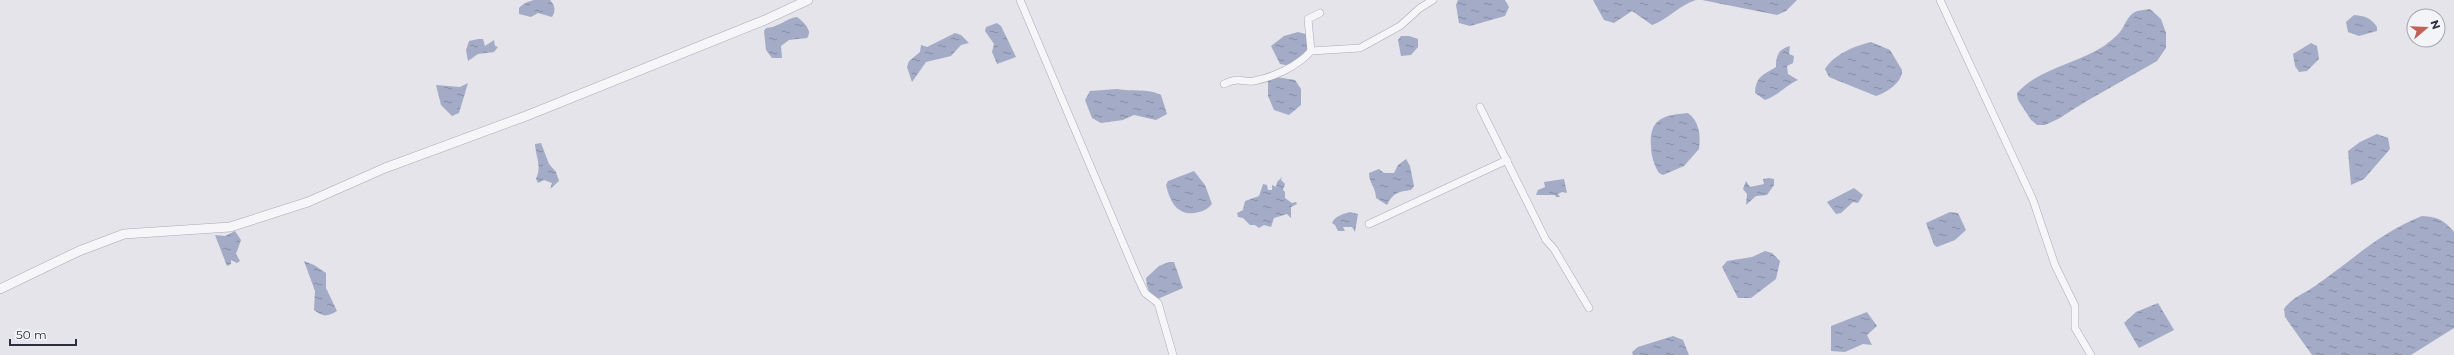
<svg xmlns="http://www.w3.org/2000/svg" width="2454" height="355" viewBox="0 0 2454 355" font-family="Montserrat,sans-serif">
<defs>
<pattern id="water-ripples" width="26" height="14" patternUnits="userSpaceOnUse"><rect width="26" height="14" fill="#a3abc6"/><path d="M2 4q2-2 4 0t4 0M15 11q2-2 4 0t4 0" fill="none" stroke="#858ca2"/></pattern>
</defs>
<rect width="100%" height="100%" fill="#e4e4ea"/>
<g fill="url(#water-ripples)">
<path d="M534 0H550C555 5 556 11 552 17L538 13 531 17 519 14V8C524 3 527 2 534 0Z"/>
<path d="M1458 0H1505L1509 7 1505 16 1470 26 1459 23 1456 5Z"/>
<path d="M1593 0H1696C1679 5 1669 19 1652 25L1632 11 1614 23 1604 20Z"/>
<path d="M1702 0H1797L1786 11 1777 15Z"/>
<path d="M2150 9 2161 19 2166 33V48L2157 61 2085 102 2058 119 2045 125H2037L2031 120 2018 100 2017 93C2040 68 2076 64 2104 46 2109 42 2116 37 2120 32 2125 26 2127 16 2135 12 2139 10 2145 10 2150 9Z"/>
<path d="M2354 15C2365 16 2371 18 2377 27V31L2359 36 2348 32 2346 22Z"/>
<path d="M797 17C804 22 813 31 807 38L789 40 781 46 782 58H772L766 50 764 31 766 28C778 28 786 18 797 17Z"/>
<path d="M997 23 1001 26 1016 57 997 64 992 52 994 44 985 31 986 27Z"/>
<path d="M1298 32 1309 35 1311 51 1292 66 1280 64 1271 46 1284 36Z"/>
<path d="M955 33 961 35 969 43 961 45 951 56 926 62 912 82 907 67 909 61 920 52 921 45 927 47Z"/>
<path d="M1401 36H1409L1418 39V47L1411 55 1401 56 1398 40Z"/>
<path d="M478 39H483L485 46 494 40 495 46 498 47 494 52 478 54 468 61 466 50 469 41Z"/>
<path d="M1871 42 1890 50 1902 70C1903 82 1886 93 1876 96L1829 77 1825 69C1834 54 1855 46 1871 42Z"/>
<path d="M2311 43 2317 46 2319 59 2307 71 2299 72 2295 66 2293 54Z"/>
<path d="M1790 46 1789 54 1794 56 1793 63 1787 66 1788 74 1798 80C1785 86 1780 94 1765 100L1755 93C1756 76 1763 75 1776 67 1776 55 1779 49 1790 46Z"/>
<path d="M1276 77 1295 80 1301 89V105L1289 115 1274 110 1268 96V81Z"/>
<path d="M468 83 459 113 452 116 441 105 436 85 460 87Z"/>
<path d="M1117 89C1132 92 1147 88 1161 95L1167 114 1156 120 1134 115 1123 120 1101 123 1092 118 1085 100 1090 91Z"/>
<path d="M1688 113C1699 121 1701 135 1699 149L1684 166 1663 175 1659 173C1654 165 1651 155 1651 146 1649 119 1663 115 1688 113Z"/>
<path d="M2377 134 2388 138 2390 149 2364 179 2351 185 2348 151 2360 142Z"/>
<path d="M541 143 549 164 556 172 559 181 550 189 552 183 544 180 538 183 536 179C542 166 536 158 535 144Z"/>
<path d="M1406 159 1410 166 1414 186 1411 190C1398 192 1394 192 1387 205L1376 198C1376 188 1369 183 1369 173L1379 169 1384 173H1394L1398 165Z"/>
<path d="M1194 171 1205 185 1212 204C1209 208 1204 211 1199 212 1179 218 1170 203 1166 185L1168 181Z"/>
<path d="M1282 177 1281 180 1285 184 1283 190 1285 192V198L1292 203 1296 202 1297 204 1291 207V218L1287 214 1274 218 1271 227 1264 225 1259 228 1255 225H1250L1243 218 1238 217 1237 213 1243 210 1245 201 1259 196 1263 184 1267 185 1268 190H1272V185L1276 187 1277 182Z"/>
<path d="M1769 178 1774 179V185L1767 195 1756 196 1746 205 1747 194 1743 189 1746 181 1750 187 1764 184 1763 179Z"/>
<path d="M1564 179 1567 193 1562 192 1558 194 1560 197H1556L1555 195H1536L1538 190 1545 187 1544 182Z"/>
<path d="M1854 188 1863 195 1858 203 1853 202 1841 213 1836 214 1827 202Z"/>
<path d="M1350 212 1358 214 1355 232 1352 227H1343L1345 231H1338L1335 225 1332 223C1335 216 1343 214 1350 212Z"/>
<path d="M1950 212 1958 213 1966 230 1955 240 1937 247 1934 245 1926 223Z"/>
<path d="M2422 216C2438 217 2444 220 2454 232V328L2411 355H2312L2285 317 2284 309C2292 297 2304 294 2315 286 2350 262 2382 231 2422 216Z"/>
<path d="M235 231 241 240 236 254 240 261 237 263 231 260V264L227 266 215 235 225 236Z"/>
<path d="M1765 251 1772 253 1780 261 1776 279 1751 298H1738L1722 267 1727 261 1752 257Z"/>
<path d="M304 261 314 265 326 273V288L337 311C327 317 323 317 314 310L315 291Z"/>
<path d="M1169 262H1174L1183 288 1153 301 1147 286 1146 278 1159 266Z"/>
<path d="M2158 303 2174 330 2139 348 2124 323 2136 312Z"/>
<path d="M1867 312 1877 326 1867 335 1872 345 1863 344 1845 352 1831 351V326Z"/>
<path d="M1673 336 1683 340 1689 355H1633L1632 352 1638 347Z"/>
</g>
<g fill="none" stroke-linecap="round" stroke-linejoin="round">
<g stroke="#a9aab4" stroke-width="8">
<g id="minor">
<path d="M1020 0 1137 276 1145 293 1158 303 1173 355"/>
<path d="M1940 0 2033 200 2055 265 2075 306V328L2091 355"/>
<path d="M1311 51 1360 48 1400 26 1420 8 1433 0"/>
<path d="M1224 84C1241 76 1241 83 1254 81 1274 77 1298 66 1311 51L1308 19 1320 13"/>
<path d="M1480 107 1546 240 1554 249 1589 308"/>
<path d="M1369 224 1507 160"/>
</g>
</g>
<g stroke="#a9aab4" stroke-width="10">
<path id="tertiary" d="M0 289 79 251 124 234 230 227 308 202 385 168 526 116 765 20 808 0"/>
</g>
<use href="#minor" stroke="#f6f6f9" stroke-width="7"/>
<use href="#tertiary" stroke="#f6f6f9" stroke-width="9"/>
</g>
<g transform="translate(2426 28) rotate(71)"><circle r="19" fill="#f3f4f7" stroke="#a4a5ae"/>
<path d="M0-3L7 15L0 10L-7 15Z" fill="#c06257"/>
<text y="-6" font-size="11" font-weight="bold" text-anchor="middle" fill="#2d2f41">N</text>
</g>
<path d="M10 339v6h66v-6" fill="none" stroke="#2d2f41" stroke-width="2"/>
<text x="16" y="339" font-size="12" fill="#2d2f41" stroke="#f3f4f7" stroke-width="3" paint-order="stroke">50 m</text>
</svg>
